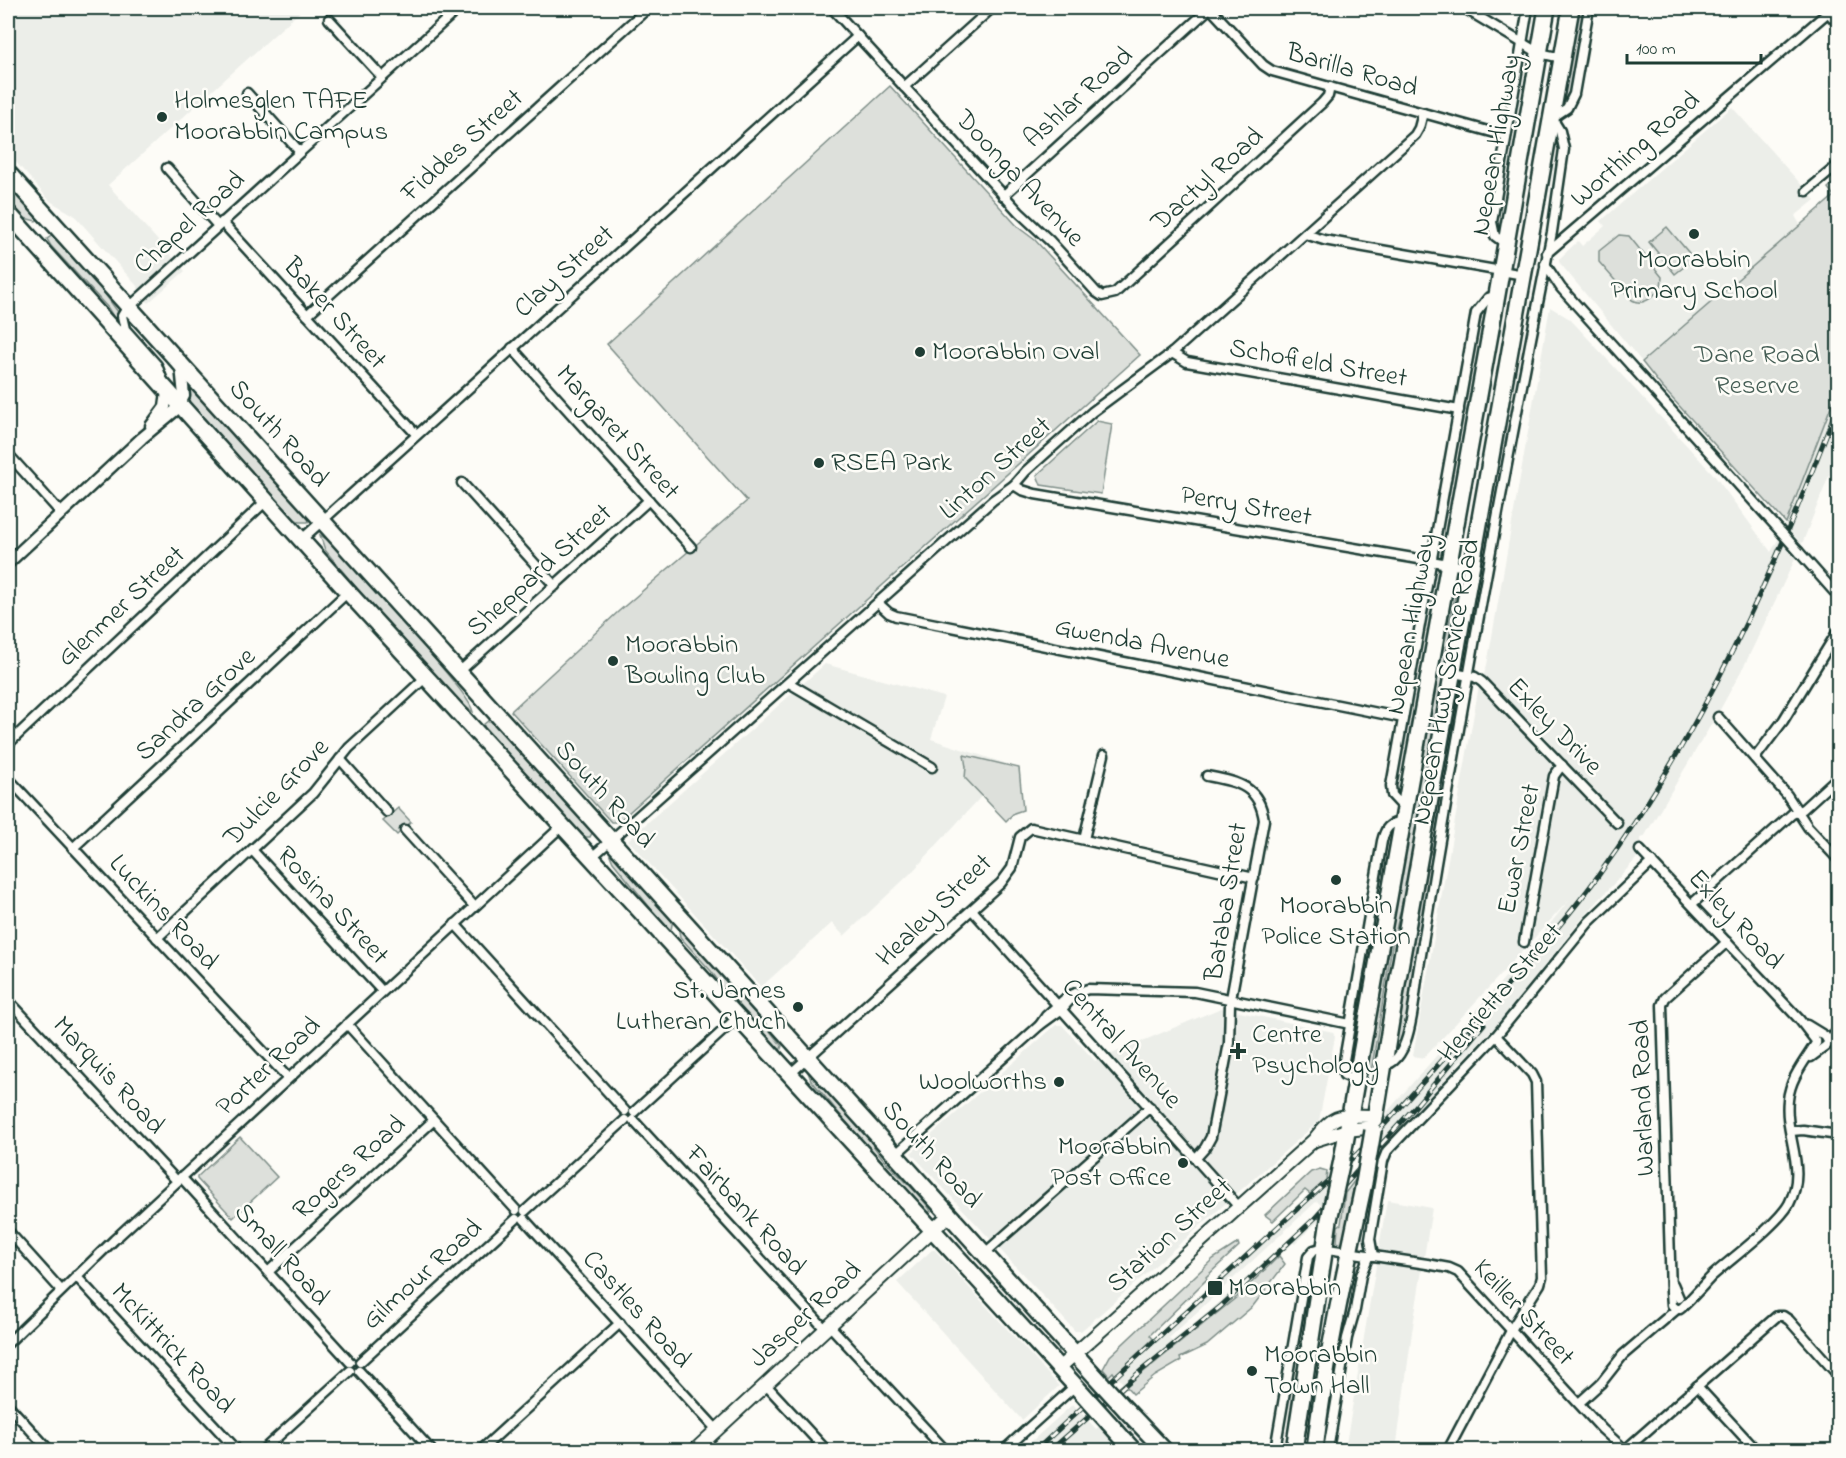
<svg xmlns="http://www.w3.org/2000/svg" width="1846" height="1458" viewBox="0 0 1846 1458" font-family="'Indie Flower',sans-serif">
<rect width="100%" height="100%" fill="#fdfcf7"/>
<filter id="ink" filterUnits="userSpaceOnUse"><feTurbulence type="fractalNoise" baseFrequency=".0167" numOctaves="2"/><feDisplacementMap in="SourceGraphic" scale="12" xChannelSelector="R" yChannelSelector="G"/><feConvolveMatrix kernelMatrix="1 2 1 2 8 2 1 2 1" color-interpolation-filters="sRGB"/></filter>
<g filter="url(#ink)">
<g fill="#eceee9">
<path d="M8 8H304L108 185 185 271 148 303 137 286 74 215 50 201 8 153Z"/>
<path d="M1732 107 1815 200 1795 216 1801 226 1642 362 1559 262V259L1578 241 1582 246 1605 226 1601 221Z"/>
<path d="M1550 307 1570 319 1714 475 1771 552 1779 538 1796 557 1746 662 1721 708 1644 837 1641 838 1636 859 1580 921 1495 1027 1460 1062 1380 1152 1387 1112 1529 950 1570 899 1424 1058 1413 1056 1478 691 1487 665Z"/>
<path d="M1838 388V453L1802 544 1785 526Z"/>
<path d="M825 664 944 697 931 739 1010 765 912 872 844 936 832 923 761 987 628 840Z"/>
<path d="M1221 1008 1333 1032 1335 1037 1319 1121 1081 1331H1075L911 1153 1056 1025H1062L1095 1061Z"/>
<path d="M1326 1180 1323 1207 1321 1218 1295 1244 1290 1240 1323 1208 1317 1201 1169 1338 1172 1341 1189 1329 1276 1252 1279 1256 1259 1275 1208 1321 1126 1386 1115 1375Z"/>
<path d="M1387 1200 1432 1208 1412 1332 1396 1450H1345Z"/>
<path d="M932 1250H935L1059 1386 1022 1420 897 1282Z"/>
<path d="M1073 1404 1096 1429 1100 1426 1122 1450H1022Z"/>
</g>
<g fill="#dde0db" stroke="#7e8e88" stroke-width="1.5">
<path d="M1578 8H1584L1570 91 1563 108 1562 101Z"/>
<path d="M890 86 1019 228 1035 240 1140 355 618 822H611L511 711 619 611 747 501 607 344Z"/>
<path d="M1838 179V388L1786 523 1661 386 1642 362 1834 196 1828 188Z"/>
<path d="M8 184 34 213 38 219 36 221 20 217 8 204Z"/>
<path d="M1667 227 1694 259 1675 274 1649 242Z"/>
<path d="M53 235 94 279 118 312 117 318H114L108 308 51 246 47 239Z"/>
<path d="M1619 235 1629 236 1662 277 1661 288C1653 296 1644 307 1632 300L1599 262V251Z"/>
<path d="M188 383 310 518 308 522H300L289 516 186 403Z"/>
<path d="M1097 421 1112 424 1101 494 1041 485 1037 475Z"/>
<path d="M320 535 333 543 422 643C433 659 470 697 473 712L462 705 452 695 383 620 325 550Z"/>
<path d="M1458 583 1462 584 1411 867 1392 946 1372 1066 1367 1075 1366 1070 1435 685Z"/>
<path d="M1460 685 1463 688 1434 854H1431V844Z"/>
<path d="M493 720 593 831 590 837H586L577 831 484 729V724L488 721Z"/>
<path d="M964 755 1019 768 1023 810 1014 813 1006 821 965 778 966 767Z"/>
<path d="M398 808 411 822 397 835 383 821Z"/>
<path d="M610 855 616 857 673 919 671 930 669 931 613 862Z"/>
<path d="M1427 865 1430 866V872L1416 952 1409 1014 1405 1034 1393 1060Z"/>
<path d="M678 925 724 974 782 1046 780 1051H778L734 1003 711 971 680 937Z"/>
<path d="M808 1072C838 1090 860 1130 881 1156 897 1175 918 1191 931 1211L928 1213 884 1167 811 1080Z"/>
<path d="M240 1137 277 1177 233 1218 197 1179V1177Z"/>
<path d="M1320 1169 1327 1171 1326 1180 1310 1194 1305 1190 1273 1221 1265 1215 1311 1172Z"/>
<path d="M1355 1180 1351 1202 1352 1203 1344 1245 1337 1242 1338 1226 1341 1224 1345 1193Z"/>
<path d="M1238 1243 1239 1246 1206 1277 1207 1279 1150 1335 1153 1339 1115 1375 1113 1372 1109 1376 1103 1369 1110 1356 1213 1259Z"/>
<path d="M1279 1256 1285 1264 1253 1306 1207 1345 1180 1358 1181 1361 1155 1376 1133 1394 1126 1386 1237 1297Z"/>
</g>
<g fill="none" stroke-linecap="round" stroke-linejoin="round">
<g stroke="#1f3d34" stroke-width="13">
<g id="minor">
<path d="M832 8 1019 212 1050 241 1096 292 1102 296 1115 293 1322 103 1328 96 1330 87"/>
<path d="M1210 8 1263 65 1272 71 1506 136"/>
<path d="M1464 8 1539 53 1562 58"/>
<path d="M1828 12 1838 24"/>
<path d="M329 19 382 77"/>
<path d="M904 87 992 8"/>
<path d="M247 93 300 152"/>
<path d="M167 168 218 226"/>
<path d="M1807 191 1838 165"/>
<path d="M1003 196 1210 8"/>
<path d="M222 222 416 434"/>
<path d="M1305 234 1324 240 1524 275"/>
<path d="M1506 244 1495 236 1492 222 1528 8"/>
<path d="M1547 253 1833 8"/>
<path d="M1545 264 1561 288 1782 533"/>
<path d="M307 315 648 8"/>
<path d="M512 348 691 547"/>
<path d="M1172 353 1187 362 1459 410"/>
<path d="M163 381 157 365 125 329 122 316 125 311 459 8"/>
<path d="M8 454 61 513"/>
<path d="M462 483 555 586"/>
<path d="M1014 485 1022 490 1035 494 1472 568"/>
<path d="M301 540 858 36"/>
<path d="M1799 552 1838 596"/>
<path d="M878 603 889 613 896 616 1403 718"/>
<path d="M459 672 649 500"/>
<path d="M1453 673 1475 677 1482 682 1617 823"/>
<path d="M789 683 932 767"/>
<path d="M1718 717 1787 795 1808 827 1838 859"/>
<path d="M8 744 266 501"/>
<path d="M1755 758 1783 721 1838 631"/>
<path d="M340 759 387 812"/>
<path d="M8 778 288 1078"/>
<path d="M1405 809 1392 795 1391 786 1476 313 1488 298 1497 295"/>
<path d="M405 830 474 906"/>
<path d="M1084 839 1104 755"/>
<path d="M73 848 348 592"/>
<path d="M252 850 382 991"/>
<path d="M1640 850 1799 1019 1816 1041"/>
<path d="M592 857 993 500 1014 485 1026 471 1092 412 1172 353 1415 135 1419 128 1423 113"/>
<path d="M1692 904 1792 814 1803 809 1838 777"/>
<path d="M972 910 1239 1207"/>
<path d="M455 924 625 1111"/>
<path d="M157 938 313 793 349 748 426 677"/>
<path d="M1524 942 1554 776 1562 765"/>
<path d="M1727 942 1665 998 1662 1005 1671 1292 1672 1305 1676 1309C1677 1309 1679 1309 1680 1309 1683 1308 1707 1281 1712 1276 1732 1258 1777 1225 1789 1204 1808 1168 1784 1136 1788 1100 1790 1078 1805 1061 1816 1043"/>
<path d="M8 1000 177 1181"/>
<path d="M347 1024 516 1210"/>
<path d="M1040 1025 1046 1016 1068 996 1088 989 1195 992 1350 1024"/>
<path d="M1807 1025 1825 1036 1828 1041"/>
<path d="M1811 1057 1826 1046 1838 1030"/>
<path d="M1384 1065C1412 1062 1414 995 1418 973 1458 725 1503 478 1552 232L1564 149 1560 131 1552 118 1567 108 1574 94 1589 8"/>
<path d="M790 1074 1001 883 1012 868 1020 837 1031 828 1254 878"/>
<path d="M1356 1080 1344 1075 1343 1066 1382 841C1385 829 1389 822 1403 822"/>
<path d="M634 1112 738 1017"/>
<path d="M633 1120 826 1330"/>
<path d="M1791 1131 1803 1130 1838 1135"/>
<path d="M896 1154 1040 1025 1062 1009 1076 993"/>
<path d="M1196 1158 1205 1148 1211 1137 1229 1043 1230 1004 1264 820C1259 785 1237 782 1207 776"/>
<path d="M181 1177 350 1362"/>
<path d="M525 1211 625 1120"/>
<path d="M524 1219 717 1430"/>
<path d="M8 1231 61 1290"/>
<path d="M985 1253 1150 1107"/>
<path d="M1373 1256 1370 1239 1383 1161 1387 1151 1496 1036 1589 922 1652 862"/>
<path d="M268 1272 434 1120"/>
<path d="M76 1276 237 1450"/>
<path d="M1673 1284 1679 1298"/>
<path d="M830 1326 945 1450"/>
<path d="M8 1343 114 1240 563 825"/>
<path d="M360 1362 516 1219"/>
<path d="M359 1371 431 1450"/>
<path d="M766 1385 826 1450"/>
<path d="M1697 1386 1756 1450"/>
<path d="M1579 1403 1601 1383 1623 1355 1677 1309"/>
<path d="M8 1405 49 1450"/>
<path d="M263 1450 350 1371"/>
<path d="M481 1450 620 1323"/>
<path d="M1004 1450 1075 1386"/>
<path d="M1275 1450 1308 1257 1314 1250 1321 1248 1427 1264 1449 1268 1458 1272 1602 1429 1625 1450"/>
<path d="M1328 1450 1347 1338 1355 1310 1361 1275 1369 1255"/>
<path d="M1448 1450 1514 1325 1540 1284 1542 1277 1536 1082 1532 1074 1496 1036"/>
<path d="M1625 1450 1777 1316H1783L1789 1320 1838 1375"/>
</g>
</g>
<g stroke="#1f3d34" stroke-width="15">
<g id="tertiary">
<path d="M151 426 165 407 167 392"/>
<path d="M8 563 142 438 177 409 184 396 181 366"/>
</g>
</g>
<g stroke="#1f3d34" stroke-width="16">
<g id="secondary">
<path d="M1315 1140 1347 1130 1374 1127"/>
<path d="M1059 1368 1314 1140C1336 1111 1341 1116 1376 1116"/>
<path d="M695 1450 950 1214"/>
</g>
</g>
<g stroke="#1f3d34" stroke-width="20">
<g id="trunk">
<path d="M8 173 1104 1386"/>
<path d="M8 213 348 592 1082 1393"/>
<path d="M1373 1131 1397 984 1571 8"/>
<path d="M1342 1160 1497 295 1547 8"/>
<path d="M1126 1410 1164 1450"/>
<path d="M1109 1423 1133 1450"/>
<path d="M1294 1450 1329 1220"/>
<path d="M1315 1450C1325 1361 1345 1272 1364 1183"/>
</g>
</g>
<use href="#minor" stroke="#fdfcf7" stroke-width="8"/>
<use href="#tertiary" stroke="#fdfcf7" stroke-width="10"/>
<use href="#secondary" stroke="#fdfcf7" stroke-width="12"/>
<use href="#trunk" stroke="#fdfcf7" stroke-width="15"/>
<g stroke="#1f3d34" stroke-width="5">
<g id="rail">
<path d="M1036 1450 1358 1153C1403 1106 1445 1057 1488 1008 1525 965 1565 922 1598 876 1702 732 1776 570 1838 404"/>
<path d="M1051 1450 1142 1370 1220 1307 1315 1218 1414 1108 1484 1024"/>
</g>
</g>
<use href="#rail" stroke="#fdfcf7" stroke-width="3" stroke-dasharray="9" stroke-linecap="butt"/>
<g stroke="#1f3d34" stroke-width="13" stroke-linecap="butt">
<path id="minor-bridge" d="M1782 533 1799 552"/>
</g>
<g stroke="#1f3d34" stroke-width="20" stroke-linecap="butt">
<g id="trunk-bridge">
<path d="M1364 1183 1373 1131"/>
<path d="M1329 1220 1342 1160"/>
<path d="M1104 1386 1126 1410"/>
<path d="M1082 1393 1109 1423"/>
</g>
</g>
<use href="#minor-bridge" stroke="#fdfcf7" stroke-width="8"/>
<use href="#trunk-bridge" stroke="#fdfcf7" stroke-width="15"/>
</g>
</g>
<g fill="#1f3d34" stroke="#fdfcf7" stroke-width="2">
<circle cx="162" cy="117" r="6"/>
<circle cx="1694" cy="234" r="6"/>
<circle cx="920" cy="352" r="6"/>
<circle cx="819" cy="463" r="6"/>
<circle cx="613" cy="661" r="6"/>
<circle cx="1336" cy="880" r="6"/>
<circle cx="798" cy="1007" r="6"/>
<path d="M1235 1042h6v6h6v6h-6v6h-6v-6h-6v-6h6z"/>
<circle cx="1059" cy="1082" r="6"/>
<circle cx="1183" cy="1163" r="6"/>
<rect x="1207" y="1280" width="16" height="16" rx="3"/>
<circle cx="1252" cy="1371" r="6"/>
</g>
<g text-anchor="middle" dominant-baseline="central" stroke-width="5" stroke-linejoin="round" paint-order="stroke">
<g font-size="27" fill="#1f3d34" stroke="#fdfcf7">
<text transform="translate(1352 71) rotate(16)">Barilla Road</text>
<text transform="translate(1079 98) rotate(-42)">Ashlar Road</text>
<text transform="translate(1497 145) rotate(-80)">Nepean Highway</text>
<text transform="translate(463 146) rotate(-42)">Fiddes Street</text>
<text transform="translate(1636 150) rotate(-41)">Worthing Road</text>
<text transform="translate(1019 179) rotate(47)">Doonga Avenue</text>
<text transform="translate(1208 180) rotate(-42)">Dactyl Road</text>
<text transform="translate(190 223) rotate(-42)">Chapel Road</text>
<text transform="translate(565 272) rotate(-42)">Clay Street</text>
<text transform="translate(334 314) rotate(48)">Baker Street</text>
<text transform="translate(1318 364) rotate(10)">Schofield Street</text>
<text transform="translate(617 433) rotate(48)">Margaret Street</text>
<text transform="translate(278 434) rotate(48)">South Road</text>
<text transform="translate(996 469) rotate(-42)">Linton Street</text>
<text transform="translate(1246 507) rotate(10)">Perry Street</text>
<text transform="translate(540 571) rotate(-42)">Sheppard Street</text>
<text transform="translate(122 607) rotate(-43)">Glenmer Street</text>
<text transform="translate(1412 624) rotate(-80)">Nepean Highway</text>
<text transform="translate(1142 644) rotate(11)">Gwenda Avenue</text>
<text transform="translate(1447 682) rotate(-80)">Nepean Hwy Service Road</text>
<text transform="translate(196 705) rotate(-43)">Sandra Grove</text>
<text transform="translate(1554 727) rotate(46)">Exley Drive</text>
<text transform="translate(277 793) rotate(-46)">Dulcie Grove</text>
<text transform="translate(604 795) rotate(48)">South Road</text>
<text transform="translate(1520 849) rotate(-79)">Ewar Street</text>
<text transform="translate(1227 902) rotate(-81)">Bataba Street</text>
<text transform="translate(332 906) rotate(47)">Rosina Street</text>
<text transform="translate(935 911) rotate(-44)">Healey Street</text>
<text transform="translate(163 913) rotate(47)">Luckins Road</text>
<text transform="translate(1735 920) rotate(47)">Exley Road</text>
<text transform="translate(1501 993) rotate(-49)">Henrietta Street</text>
<text transform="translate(1121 1044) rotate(48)">Central Avenue</text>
<text transform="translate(269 1067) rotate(-43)">Porter Road</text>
<text transform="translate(108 1076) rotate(47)">Marquis Road</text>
<text transform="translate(1644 1098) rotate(-92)">Warland Road</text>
<text transform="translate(931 1155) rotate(48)">South Road</text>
<text transform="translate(350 1168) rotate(-42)">Rogers Road</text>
<text transform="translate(745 1211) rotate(48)">Fairbank Road</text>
<text transform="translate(1170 1236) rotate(-42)">Station Street</text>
<text transform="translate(281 1255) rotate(48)">Small Road</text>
<text transform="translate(423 1275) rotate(-42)">Gilmour Road</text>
<text transform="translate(636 1310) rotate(48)">Castles Road</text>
<text transform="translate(1523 1313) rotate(47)">Keiller Street</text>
<text transform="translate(806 1315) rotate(-43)">Jasper Road</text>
<text transform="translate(172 1349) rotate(47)">McKittrick Road</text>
</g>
<g font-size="27" fill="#1f3d34" stroke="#fdfcf7" text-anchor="start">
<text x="174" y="101">Holmesglen TAFE<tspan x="174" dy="31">Moorabbin Campus</tspan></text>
<text x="1694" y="260" text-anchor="middle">Moorabbin<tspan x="1694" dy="31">Primary School</tspan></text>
<text x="932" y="352">Moorabbin Oval</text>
<text x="831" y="463">RSEA Park</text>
<text x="625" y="645">Moorabbin<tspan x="625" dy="31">Bowling Club</tspan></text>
<text x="1336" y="906" text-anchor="middle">Moorabbin<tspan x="1336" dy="31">Police Station</tspan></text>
<text x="786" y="991" text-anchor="end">St. James<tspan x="786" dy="31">Lutheran Chuch</tspan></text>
<text x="1252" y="1035">Centre<tspan x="1252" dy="31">Psychology</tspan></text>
<text x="1047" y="1082" text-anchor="end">Woolworths</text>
<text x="1171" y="1147" text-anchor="end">Moorabbin<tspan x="1171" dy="31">Post Office</tspan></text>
<text x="1228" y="1288">Moorabbin</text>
<text x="1264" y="1355">Moorabbin<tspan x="1264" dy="31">Town Hall</tspan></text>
</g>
<g font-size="27" fill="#455e55" stroke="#fdfcf7">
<text x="1757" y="355">Dane Road<tspan x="1757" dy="31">Reserve</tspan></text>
</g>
</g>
<rect width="1846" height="1458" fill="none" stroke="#fdfcf7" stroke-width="30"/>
<rect x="15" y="15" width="1816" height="1428" fill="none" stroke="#1f3d34" stroke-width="2" filter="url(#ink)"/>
<path d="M1627 54v9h134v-9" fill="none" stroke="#1f3d34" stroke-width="3"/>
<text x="1636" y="54" font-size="18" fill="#1f3d34" stroke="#fdfcf7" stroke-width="4.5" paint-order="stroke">100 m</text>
</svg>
